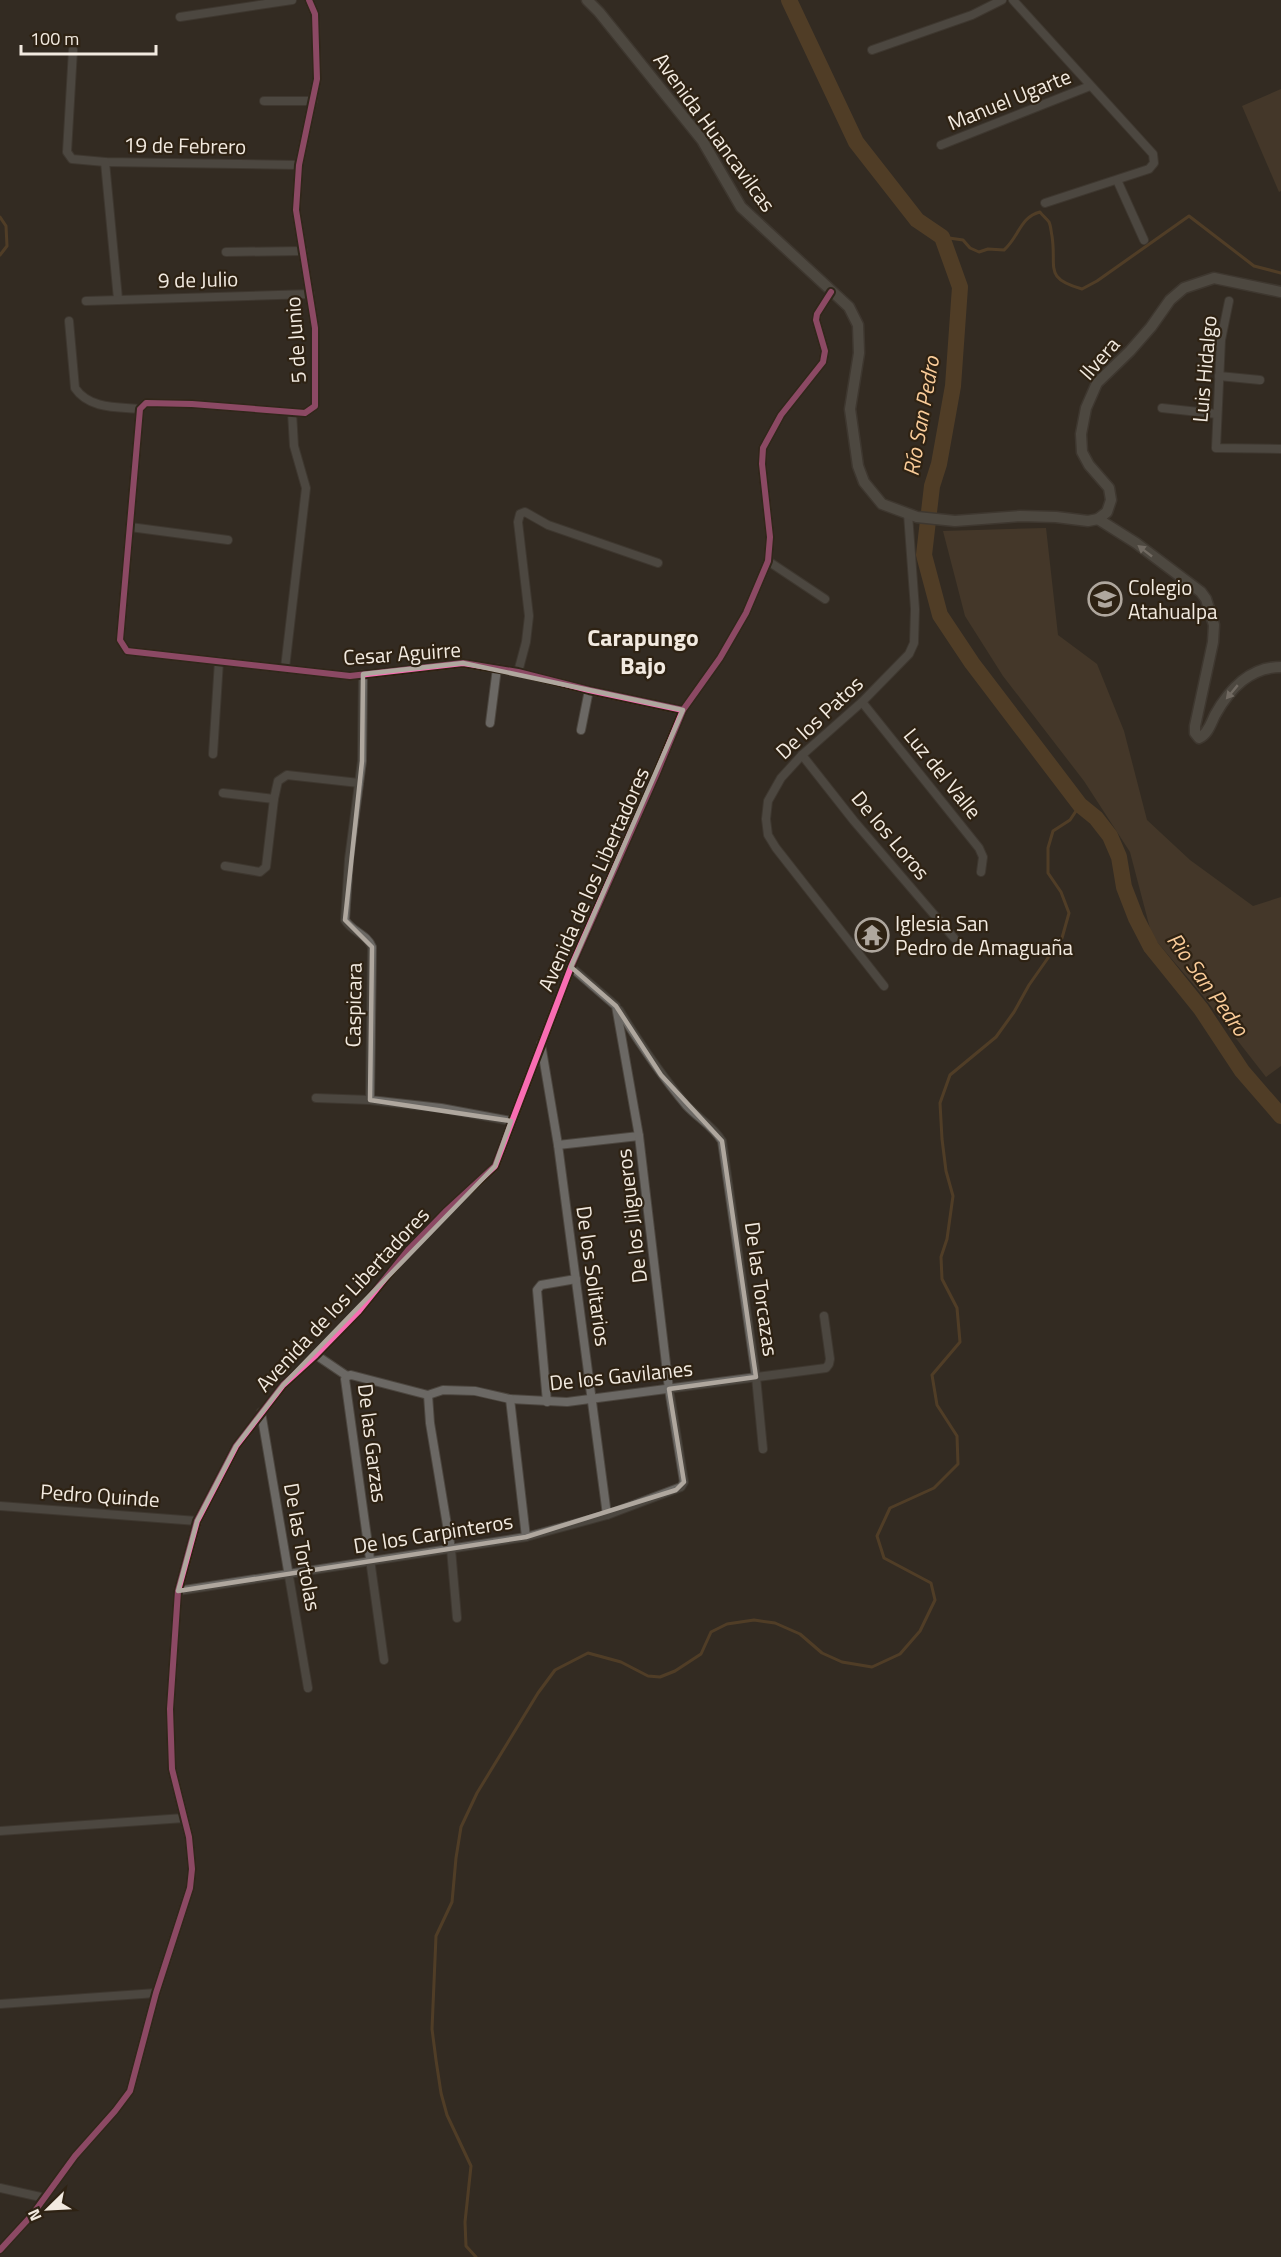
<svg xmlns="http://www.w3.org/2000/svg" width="1281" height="2257" viewBox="0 0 1281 2257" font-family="'Titillium Web',sans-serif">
<rect width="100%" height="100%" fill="#332b23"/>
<g fill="#594631">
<path d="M1281 89V191L1279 192 1242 106Z"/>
<path d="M1046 528 1058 635 1097 664 1124 731 1147 820 1190 860 1253 906 1281 897V1066L1266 1077 1199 991 1152 936 1130 852 1084 781 1003 676 965 616 943 531Z"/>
</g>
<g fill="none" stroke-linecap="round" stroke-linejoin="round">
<g stroke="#74532c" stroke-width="3">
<path d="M0 217 6 226 7 246 0 255"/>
<path d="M942 237 963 240 970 248 979 252 988 249 1004 250C1019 237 1020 217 1040 212 1042 215 1047 219 1049 222 1051 226 1051 232 1052 236 1057 268 1043 278 1082 289L1097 281 1189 216 1254 266 1281 273"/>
<path d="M476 2257 466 2246 465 2222 471 2166 447 2115 441 2093 436 2060 432 2029 436 1936 452 1902 456 1858 461 1827 477 1793 538 1693 555 1670 588 1653 621 1662 648 1676 660 1677 675 1671 701 1654 711 1632 727 1624 754 1620 775 1623 800 1634 822 1653 842 1662 872 1667 900 1654 920 1631 935 1600 931 1583 884 1558 877 1536 890 1508 934 1488 958 1464 957 1436 937 1405 932 1375 960 1342 957 1308 942 1279 941 1257 947 1239 953 1196 946 1171 942 1139 940 1103 950 1075 996 1037 1014 1012 1029 985 1062 938 1069 913 1061 892 1048 873V848L1053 831 1070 820 1080 805"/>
</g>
<path stroke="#74532c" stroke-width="16" d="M789 0 856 142 917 220 942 237 960 287 953 386 939 464 932 486 924 555 940 615 972 663 1080 805 1096 818 1110 836 1119 857 1124 887 1136 918 1151 947 1201 1009 1242 1071 1281 1116"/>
<g stroke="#4c463f" stroke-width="10">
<g id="street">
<path d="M309 0 315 14 317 79 299 165 296 210 315 328V406L305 413 192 404 146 403 140 409 120 640 127 651 350 676 463 663 518 672 589 690 683 710"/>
<path d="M1013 0 1153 154 1154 163 1149 169 1045 203"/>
<path d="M180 17 292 0"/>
<path d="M73 50 67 152 72 159 105 162 299 165"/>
<path d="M872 50 972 15 1002 0"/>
<path d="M264 101H313"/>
<path d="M941 145 1090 86"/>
<path d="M105 162 118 299"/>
<path d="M1117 180 1144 240"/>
<path d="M226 252 303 251"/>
<path d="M86 301 310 294"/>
<path d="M1229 301 1221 340 1216 448 1281 449"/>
<path d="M69 321 75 388C89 409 117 407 140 409"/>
<path d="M1219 376 1260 380"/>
<path d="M1162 408 1217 414"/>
<path d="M130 527 228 540"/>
<path d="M768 561 825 599"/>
<path d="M285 668 306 488 294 446 292 412"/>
<path d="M518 672 526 642 529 616 518 522 520 514 525 512 548 525 658 563"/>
<path d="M363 674 362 761 349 859 345 920C352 932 367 934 372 947L370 1100 441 1108 511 1121"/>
<path d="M862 702 979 848 983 857 981 872"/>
<path d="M490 723 497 668"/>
<path d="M581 730 589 690"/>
<path d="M213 754 219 661"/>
<path d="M802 755 854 821 954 938"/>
<path d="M223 793 274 799 278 781 287 775 359 783"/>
<path d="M225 866 260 872 266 867 274 799"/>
<path d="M884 986 776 848 768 835 766 819 768 801 781 778 802 755 862 702 909 654 914 643 915 609 908 514"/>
<path d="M619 1010C640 1044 661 1075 686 1105 698 1118 713 1126 722 1141L756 1377 763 1449"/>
<path d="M541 1044 558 1145 607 1515"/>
<path d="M316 1098 370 1100"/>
<path d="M558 1145 639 1136"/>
<path d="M316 1355 347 1376 345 1379 384 1660"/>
<path d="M347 1376 351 1375 428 1395 443 1390 475 1391 510 1399 567 1402 826 1368 829 1364 830 1359 824 1316"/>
<path d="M428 1395 430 1423 451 1549 457 1618"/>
<path d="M510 1399 526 1537"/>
<path d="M547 1402 537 1290 541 1285 576 1279"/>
<path d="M261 1412 308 1688"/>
<path d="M0 1506 197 1521"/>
<path d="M178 1591 526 1537 607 1515 681 1487 684 1482 669 1389 639 1136 616 1006 571 967"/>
<path d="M0 1831 184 1818"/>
<path d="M0 2004 156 1993"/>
<path d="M0 2188 45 2198"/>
<path d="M0 2250 32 2215 75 2156 115 2111 130 2091 156 1993 190 1888 192 1869 189 1837 172 1769 170 1709 178 1591 197 1521 236 1446 283 1385 316 1355 358 1312 409 1249 445 1212 495 1166 571 967 657 773 683 710 720 658 746 613 768 561 770 537 762 464 763 448 781 415 823 362 825 351 816 320 817 314 831 292"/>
</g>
</g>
<g stroke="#4c463f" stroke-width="13">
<g id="secondary">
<path d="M587 0 599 12 702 140 741 207 849 307 858 325 859 353 850 409 858 466 864 482 882 504 917 517 955 521 1020 516 1056 517 1088 521 1098 519 1107 512 1111 500 1109 488 1089 465 1082 452 1081 434 1086 408 1097 383 1130 351 1151 327 1170 300 1184 288 1214 278 1281 292"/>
<path d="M1098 519 1136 543 1201 592 1206 599 1214 625 1213 642 1195 726V733L1199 738C1208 734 1211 723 1215 715 1230 688 1250 667 1281 667"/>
</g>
</g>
<use href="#street" stroke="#6b6864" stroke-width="8"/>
<use href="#secondary" stroke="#6e6a65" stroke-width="10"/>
<g stroke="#2e2213" stroke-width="10">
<g id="cycleway">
<path d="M309 0 315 14 317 79 299 165 296 210 315 328V406L305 413 192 404 146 403 140 409 120 640 127 651 350 676 463 663 518 672 589 690 683 710"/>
<path d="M0 2250 32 2215 75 2156 115 2111 130 2091 156 1993 190 1888 192 1869 189 1837 172 1769 170 1709 178 1591 197 1521 236 1446 283 1385 316 1355 358 1312 409 1249 445 1212 495 1166 571 967 657 773 683 710 720 658 746 613 768 561 770 537 762 464 763 448 781 415 823 362 825 351 816 320 817 314 831 292"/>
</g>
</g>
<use href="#cycleway" stroke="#f96db3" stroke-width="6"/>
</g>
<defs><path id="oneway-solid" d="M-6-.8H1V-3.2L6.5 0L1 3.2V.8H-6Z" transform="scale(1.5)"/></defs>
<g fill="#bdb7af">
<use href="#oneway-solid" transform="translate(1145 551) rotate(-142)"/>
<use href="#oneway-solid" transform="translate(1232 692) rotate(130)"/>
</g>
<path d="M0 0H1281V2257H0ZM463 663 683 710 571 967 616 1006 661 1075 722 1141 756 1377 669 1389 684 1482 676 1490 526 1537 178 1591 197 1521 236 1446 283 1385 495 1166 511 1121 370 1100 372 947 345 920 362 761 363 674Z" fill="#332b23" fill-opacity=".55" fill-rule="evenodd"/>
<path fill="none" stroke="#afa79e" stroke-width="4.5" stroke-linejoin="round" d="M463 663 683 710 571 967 616 1006 661 1075 722 1141 756 1377 669 1389 684 1482 676 1490 526 1537 178 1591 197 1521 236 1446 283 1385 495 1166 511 1121 370 1100 372 947 345 920 362 761 363 674Z"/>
<defs>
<g id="school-ring" transform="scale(1.725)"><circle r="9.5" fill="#2e2213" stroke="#afa79e" stroke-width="1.5"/><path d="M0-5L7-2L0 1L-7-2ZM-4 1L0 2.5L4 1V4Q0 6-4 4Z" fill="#afa79e"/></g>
<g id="temple-ring" transform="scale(1.725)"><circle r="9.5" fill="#2e2213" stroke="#afa79e" stroke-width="1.5"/><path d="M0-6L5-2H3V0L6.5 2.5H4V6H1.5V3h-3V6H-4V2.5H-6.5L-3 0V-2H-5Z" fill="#afa79e"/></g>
</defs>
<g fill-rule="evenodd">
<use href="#school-ring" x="1105" y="599"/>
<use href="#temple-ring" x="872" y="935"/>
</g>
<g text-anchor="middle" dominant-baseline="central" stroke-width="4.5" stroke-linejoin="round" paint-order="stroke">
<g font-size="21" fill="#f2eae0" stroke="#2e2213">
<text transform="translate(1009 99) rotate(-22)">Manuel Ugarte</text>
<text transform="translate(715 132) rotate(54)">Avenida Huancavilcas</text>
<text transform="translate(185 145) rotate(1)">19 de Febrero</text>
<text transform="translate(198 279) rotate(-1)">9 de Julio</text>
<text transform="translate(295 340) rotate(-94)">5 de Junio</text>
<text transform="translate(1099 358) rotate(-49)">Ilvera</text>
<text transform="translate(1204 369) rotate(-85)">Luis Hidalgo</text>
<text transform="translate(402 653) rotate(-4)">Cesar Aguirre</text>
<text transform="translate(819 717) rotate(-43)">De los Patos</text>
<text transform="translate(943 773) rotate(51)">Luz del Valle</text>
<text transform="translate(891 835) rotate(50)">De los Loros</text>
<text transform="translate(593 879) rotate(-66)">Avenida de los Libertadores</text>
<text transform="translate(353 1005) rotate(-89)">Caspicara</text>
<text transform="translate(631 1216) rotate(-97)">De los Jilgueros</text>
<text transform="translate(594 1276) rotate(82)">De los Solitarios</text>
<text transform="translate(762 1289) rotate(82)">De las Torcazas</text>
<text transform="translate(342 1299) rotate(-47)">Avenida de los Libertadores</text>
<text transform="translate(621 1375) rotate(-6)">De los Gavilanes</text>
<text transform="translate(373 1443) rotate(83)">De las Garzas</text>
<text transform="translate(100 1495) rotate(4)">Pedro Quinde</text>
<text transform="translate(433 1533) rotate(-9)">De los Carpinteros</text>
<text transform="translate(303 1547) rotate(80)">De las Tortolas</text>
</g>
<g font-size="21" fill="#f2eae0" stroke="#2e2213" text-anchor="start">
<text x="1128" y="587">Colegio<tspan x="1128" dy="24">Atahualpa</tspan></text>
<text x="895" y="923">Iglesia San<tspan x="895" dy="24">Pedro de Amaguaña</tspan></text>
</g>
<g font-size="22" font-style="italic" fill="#facc99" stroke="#2e2213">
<text transform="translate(921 416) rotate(-80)">Río San Pedro</text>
<text transform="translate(1208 984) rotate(54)">Rio San Pedro</text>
</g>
<g font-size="24" font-weight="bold" fill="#f2eae0" stroke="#2e2213">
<text x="643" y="637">Carapungo<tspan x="643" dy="28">Bajo</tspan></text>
</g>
</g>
<g transform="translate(48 2209) rotate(246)" stroke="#2e2213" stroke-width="4.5" paint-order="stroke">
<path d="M0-4.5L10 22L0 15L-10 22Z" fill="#f2eae0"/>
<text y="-9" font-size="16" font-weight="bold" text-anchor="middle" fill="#f2eae0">N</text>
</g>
<path d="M21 45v9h135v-9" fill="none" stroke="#f2eae0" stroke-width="3"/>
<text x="30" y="45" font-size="18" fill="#f2eae0" stroke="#2e2213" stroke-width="4.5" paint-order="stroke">100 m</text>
</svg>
